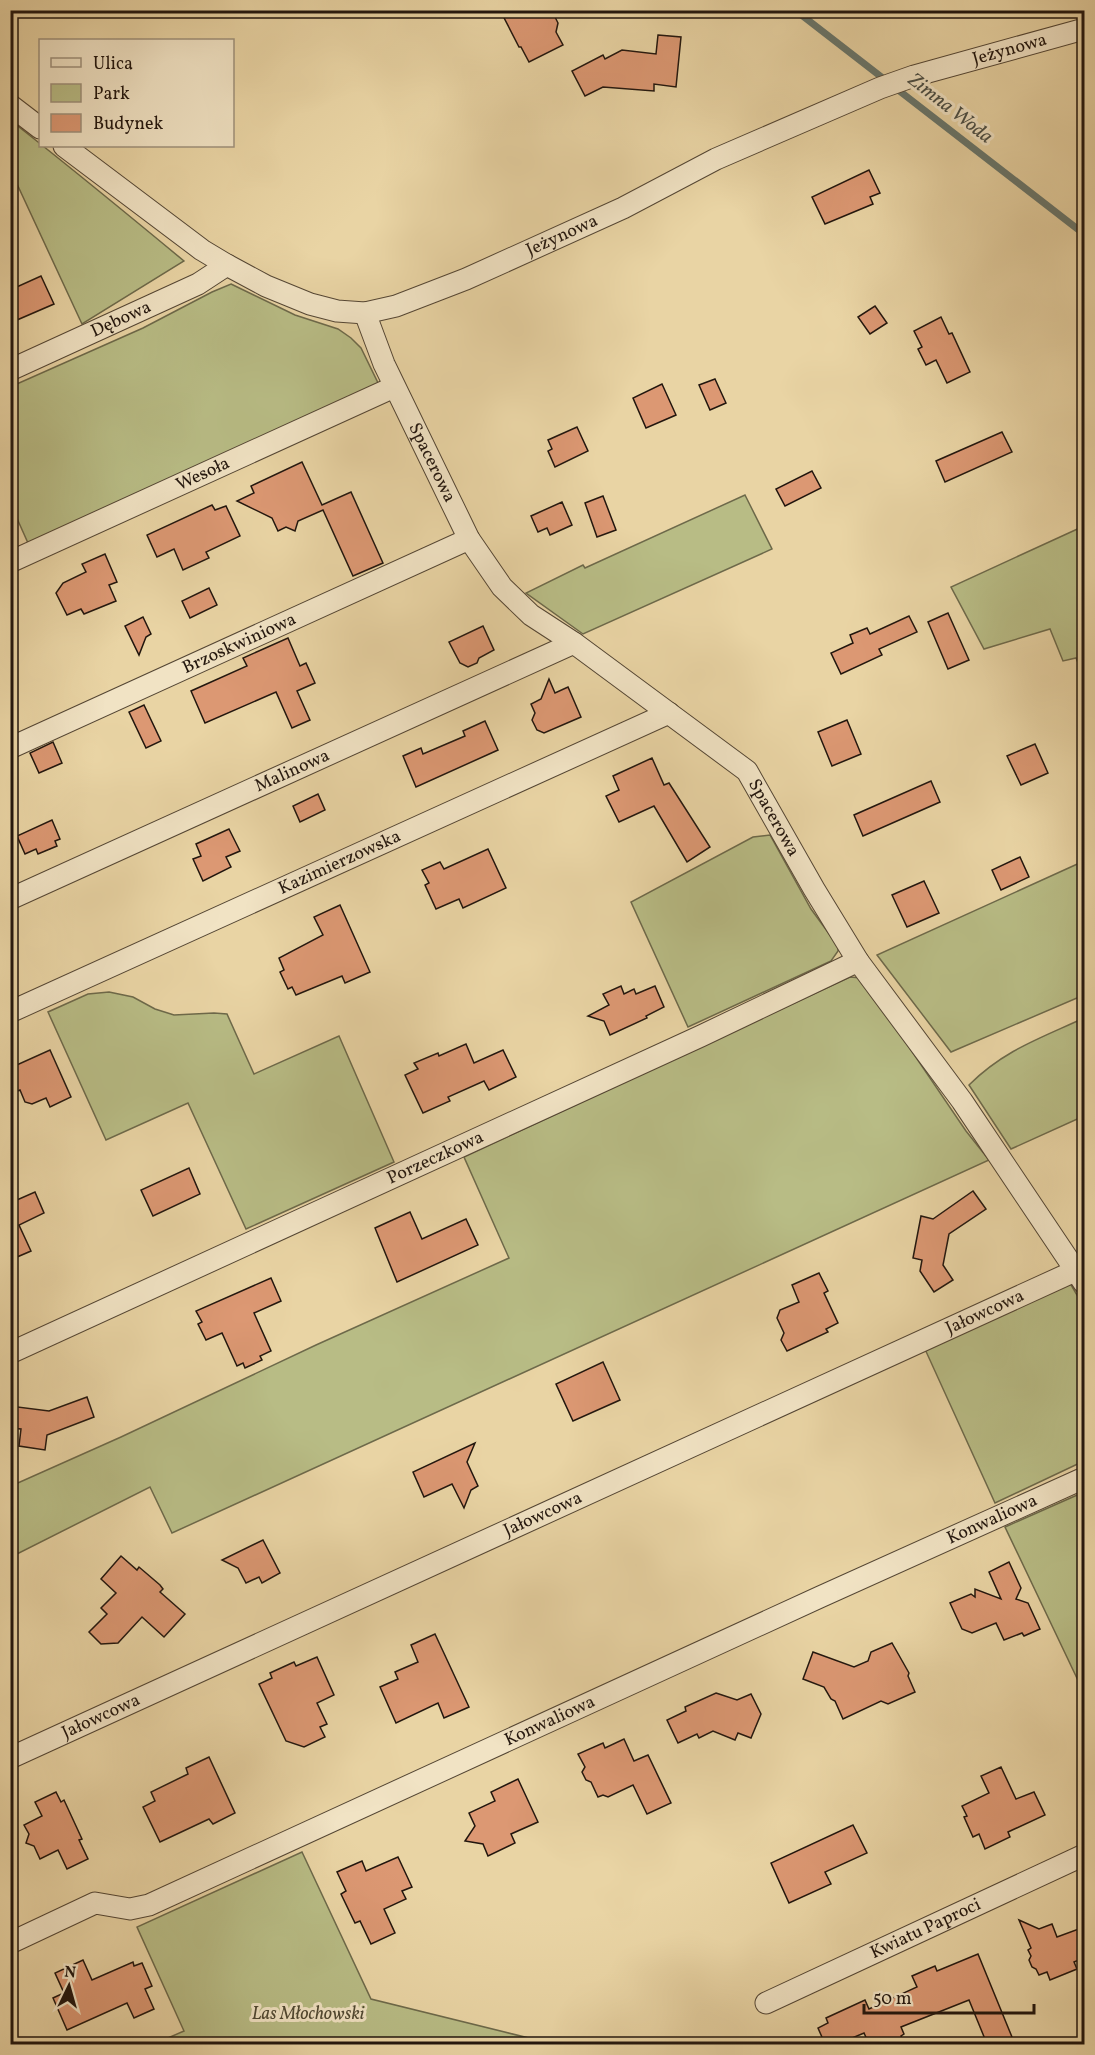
<svg xmlns="http://www.w3.org/2000/svg" width="1095" height="2055" viewBox="0 0 1095 2055" font-family="Vollkorn,serif">
<rect width="100%" height="100%" fill="#e9d4a4"/>
<filter id="stains"><feTurbulence type="fractalNoise" baseFrequency=".00333" numOctaves="4"/><feColorMatrix values="0 0 0 0 .2 0 0 0 0 .09 0 0 0 0 .02 0 0 0 .5 -.17"/></filter>
<radialGradient id="worn" r=".72"><stop offset=".6" stop-color="#630" stop-opacity="0"/><stop offset="1" stop-color="#630" stop-opacity=".3"/></radialGradient>
<g fill="#b8bc85" stroke="#6d694a" stroke-width="1.5">
<path d="M10 120C68 165 126 213 184 261L82 324 17 184 11 187Z"/>
<path d="M231 284 295 315 338 329 351 338 361 348 379 385 28 543 11 505 10 387 143 328 212 292Z"/>
<path d="M745 495 772 549 583 634 526 593 583 565 585 568Z"/>
<path d="M1084 526V678L1076 658 1063 661 1050 629 984 649 951 587Z"/>
<path d="M770 835 811 909 838 946V951L831 961 688 1027 631 902 753 837Z"/>
<path d="M1084 861V995L951 1052 877 955Z"/>
<path d="M850 977 862 978 966 1131 989 1160 172 1533 150 1487 11 1557V1486L121 1437 316 1345 509 1258 464 1157Z"/>
<path d="M109 992 133 997 155 1009 174 1015 214 1013 227 1014 254 1074 339 1036 394 1162 246 1229 188 1103 106 1140 48 1012 88 994Z"/>
<path d="M1084 1018V1116L1011 1149 969 1085C1004 1050 1041 1038 1084 1018Z"/>
<path d="M1070 1283 1084 1307V1461L995 1503 924 1347Z"/>
<path d="M1084 1492V1693L1005 1527Z"/>
<path d="M302 1852 371 1999 553 2044H154L184 2031 137 1927Z"/>
</g>
<g fill="none" stroke-linecap="round" stroke-linejoin="round">
<path stroke="#69776d" stroke-width="7" d="M795 10 1084 234"/>
</g>
<g fill="#dc9873" stroke="#22160e" stroke-width="1.5">
<path d="M500 10H539L554 15 558 23 556 32 563 45 529 62 521 47H519Z"/>
<path d="M658 35 681 37 676 87 654 84V91L603 87 585 96 572 71 603 55 605 59 622 50 656 54Z"/>
<path d="M869 170 880 193 870 197 873 204 825 224 812 197Z"/>
<path d="M41 276 54 304 10 323V290Z"/>
<path d="M875 306 887 323 870 334 858 317Z"/>
<path d="M941 317 949 334 952 333 970 372 947 383 936 360 926 365 918 349 922 347 914 331Z"/>
<path d="M715 379 726 403 710 410 699 385Z"/>
<path d="M662 384 676 415 646 428 633 398Z"/>
<path d="M577 427 588 451 555 467 548 451 552 449 548 440Z"/>
<path d="M1002 432 1012 452 945 482 936 461Z"/>
<path d="M302 462 322 505 351 492 383 563 353 576 323 510 298 521 295 531 286 527 278 531 272 518 237 501 254 493 251 486Z"/>
<path d="M812 471 821 488 785 506 776 489Z"/>
<path d="M603 496 616 530 597 537 585 503Z"/>
<path d="M562 502 572 525 550 535 547 528 538 532 531 516Z"/>
<path d="M212 505 215 510 226 506 240 536 206 552 209 558 183 570 174 549 157 557 147 535Z"/>
<path d="M105 554 117 582 109 585 116 601 84 614 81 609 67 615 56 593 63 583 86 572 82 564Z"/>
<path d="M209 588 217 605 190 618 182 601Z"/>
<path d="M948 613 969 660 948 669 928 622Z"/>
<path d="M909 616 917 632 879 649 882 655 841 674 831 653 853 643 850 635 867 628 870 634Z"/>
<path d="M143 617 151 634 146 637 139 655 125 626Z"/>
<path d="M483 626 494 650 479 658 477 663 468 667 460 663 449 642Z"/>
<path d="M288 638 300 666 306 663 315 683 297 691 310 720 292 728 276 692 205 723 191 691 247 666 243 658Z"/>
<path d="M549 679 555 693 568 687 581 717 544 733 537 730 532 720 535 713 531 704 541 699Z"/>
<path d="M144 705 161 741 146 748 129 712Z"/>
<path d="M847 720 861 754 832 766 818 732Z"/>
<path d="M485 721 498 750 416 787 403 756 421 748 423 754 465 736 463 731Z"/>
<path d="M53 742 62 763 39 773 30 753Z"/>
<path d="M1035 744 1048 773 1021 785 1007 756Z"/>
<path d="M652 758 664 785 669 783 710 847 687 862 654 806 619 822 606 796 619 790 613 776Z"/>
<path d="M931 781 940 802 863 836 854 815Z"/>
<path d="M318 794 325 810 300 822 293 806Z"/>
<path d="M52 820 60 839 55 841 57 846 38 854 36 849 25 854 17 836Z"/>
<path d="M229 829 240 851 226 857 231 867 203 881 193 859 201 856 196 844Z"/>
<path d="M488 849 506 888 463 908 459 899 436 909 425 885 429 883 422 870 440 862 444 869Z"/>
<path d="M1020 857 1029 877 1001 890 992 870Z"/>
<path d="M924 881 939 913 907 927 892 895Z"/>
<path d="M340 905 370 972 345 983 342 976 296 995 292 987 288 989 280 972 284 970 279 958 323 935 314 917Z"/>
<path d="M621 986 624 994 634 989 636 994 655 986 664 1007 646 1016 647 1018 610 1035 604 1021 588 1016 609 1005 603 994Z"/>
<path d="M466 1044 474 1063 503 1050 516 1077 489 1090 484 1081 448 1097 450 1101 423 1113 405 1075 418 1069 414 1063 438 1053 439 1056Z"/>
<path d="M50 1050 71 1097 50 1107 46 1098 32 1104 25 1102 20 1090 10 1094V1068Z"/>
<path d="M189 1168 200 1194 153 1216 141 1190Z"/>
<path d="M973 1191 986 1209 949 1234 943 1265 953 1280 934 1292 920 1271 922 1260 913 1258 921 1216 933 1219Z"/>
<path d="M35 1192 44 1213 19 1225 31 1251 10 1260V1203Z"/>
<path d="M410 1212 422 1239 466 1219 478 1245 397 1282 375 1228Z"/>
<path d="M819 1273 828 1291 824 1293 838 1323 826 1329 828 1332 787 1351 781 1340 784 1333 777 1318 780 1310 799 1302 792 1285Z"/>
<path d="M271 1278 281 1301 254 1313 271 1351 260 1356 262 1360 245 1368 243 1363 237 1366 222 1333 206 1340 198 1324 202 1322 196 1311Z"/>
<path d="M603 1362 620 1400 573 1421 556 1384Z"/>
<path d="M87 1397 94 1417 47 1435 45 1450 19 1446 21 1429 10 1428V1406L49 1411Z"/>
<path d="M475 1443 467 1462 478 1486 471 1490 464 1508 452 1484 424 1497 413 1472Z"/>
<path d="M263 1540 280 1573 262 1583 259 1577 246 1583 238 1568 222 1560Z"/>
<path d="M121 1556 137 1570 139 1567 160 1585 163 1589 160 1592 185 1614 164 1637 142 1617 118 1643 101 1644 89 1632 107 1614 101 1608 116 1593 101 1579Z"/>
<path d="M1009 1562 1021 1588 1016 1599 1028 1603 1040 1629 1024 1636 1022 1633 1004 1640 996 1623 972 1633 962 1629 950 1603 971 1594 975 1597V1589L1001 1599 989 1572Z"/>
<path d="M435 1634 469 1707 444 1718 438 1703 396 1723 380 1687 398 1679 395 1672 418 1662 411 1645Z"/>
<path d="M892 1643 909 1673 908 1676 915 1692 888 1704 881 1701 843 1719 835 1701 831 1699 824 1687 803 1679 813 1652 854 1667 868 1661 871 1652Z"/>
<path d="M317 1657 334 1695 317 1703 327 1724 320 1727 325 1737 304 1747 286 1741 259 1684 272 1678 270 1673 294 1662 296 1666Z"/>
<path d="M716 1693 737 1700 751 1694 761 1714 751 1738 738 1733 735 1740 713 1731 699 1738 697 1734 678 1743 667 1720 686 1711 685 1707Z"/>
<path d="M624 1739 634 1761 648 1755 671 1803 647 1814 633 1785 608 1797 603 1795 598 1797 591 1782 586 1780 582 1772 585 1767 578 1754 603 1743 605 1748Z"/>
<path d="M209 1757 235 1813 213 1824 209 1819 160 1842 143 1807 155 1801 151 1792 188 1774 186 1768Z"/>
<path d="M1001 1767 1016 1799 1034 1792 1045 1815 1008 1832 1010 1837 985 1849 979 1834 973 1837 964 1817 967 1816 962 1806 989 1793 981 1776Z"/>
<path d="M518 1779 538 1822 511 1834 515 1843 488 1856 483 1844 465 1841 475 1826 469 1813 495 1801 491 1792Z"/>
<path d="M56 1792 61 1802 64 1800 82 1839 79 1840 88 1859 67 1869 58 1850 40 1859 34 1846 26 1843 29 1834 24 1825 42 1816 35 1802Z"/>
<path d="M853 1825 867 1853 825 1872 831 1884 789 1903 771 1863Z"/>
<path d="M398 1857 412 1887 402 1891 406 1899 384 1909 395 1933 371 1944 360 1921 355 1923 341 1894 346 1891 337 1872 362 1861 366 1871Z"/>
<path d="M1019 1920 1039 1929 1052 1924 1057 1937 1084 1927V1958L1074 1962 1077 1969 1050 1980 1047 1972 1039 1975 1036 1969 1032 1967 1029 1960 1031 1956 1028 1950 1031 1948Z"/>
<path d="M978 1954 1012 2037 994 2044H987L969 2000 901 2027 904 2034 901 2036 905 2044H869L864 2033 838 2044 836 2039 825 2044 818 2028 828 2023 826 2018 865 2000 869 2009 917 1987 912 1976 935 1966 937 1971Z"/>
<path d="M83 1960 92 1980 133 1962 134 1966 142 1963 152 1986 145 1989 154 2009 134 2018 127 2003 67 2030 53 1998 64 1993 55 1973Z"/>
</g>
<g fill="none" stroke-linecap="round" stroke-linejoin="round">
<g stroke="#544634" stroke-width="23">
<g id="street">
<path d="M10 105 40 128"/>
<path id="s1" d="M64 146 202 250 227 265 266 286 310 304 337 311 365 313 396 306 466 279 623 208 716 159 880 88 914 76 1084 29"/>
<path id="s2" d="M365 313 384 364 469 539 502 587 531 615 574 643 747 771 814 889 858 961 962 1101 1084 1283"/>
<path id="s3" d="M10 370 198 284 227 265"/>
<path id="s4" d="M10 562 394 387"/>
<path id="s5" d="M10 748 469 539"/>
<path id="s6" d="M10 899 574 643"/>
<path id="s7" d="M10 1012 669 713"/>
<path id="s8" d="M10 1353 701 1036 858 961"/>
<path id="s9" d="M10 1758 1077 1270"/>
<path id="s10" d="M10 1943 95 1903 130 1909 149 1905 820 1597 1084 1478"/>
<path id="s11" d="M766 2003 1084 1855"/>
</g>
</g>
<use href="#street" stroke="#f1e3c4" stroke-width="21"/>
</g>
<g text-anchor="middle" dominant-baseline="central" stroke-width="6" stroke-linejoin="round" paint-order="stroke">
<g font-size="18" fill="#22160e" stroke="#f1e3c4">
<text stroke="none"><textPath href="#s1" startOffset="1048">Jeżynowa</textPath></text>
<text stroke="none"><textPath href="#s1" startOffset="562">Jeżynowa</textPath></text>
<text stroke="none"><textPath href="#s3" startOffset="122">Dębowa</textPath></text>
<text stroke="none"><textPath href="#s2" startOffset="164">Spacerowa</textPath></text>
<text stroke="none"><textPath href="#s4" startOffset="212">Wesoła</textPath></text>
<text stroke="none"><textPath href="#s5" startOffset="252">Brzoskwiniowa</textPath></text>
<text stroke="none"><textPath href="#s6" startOffset="310">Malinowa</textPath></text>
<text stroke="none"><textPath href="#s2" startOffset="668">Spacerowa</textPath></text>
<text stroke="none"><textPath href="#s7" startOffset="362">Kazimierzowska</textPath></text>
<text stroke="none"><textPath href="#s8" startOffset="468">Porzeczkowa</textPath></text>
<text stroke="none"><textPath href="#s9" startOffset="1072">Jałowcowa</textPath></text>
<text stroke="none"><textPath href="#s9" startOffset="586">Jałowcowa</textPath></text>
<text stroke="none"><textPath href="#s10" startOffset="1076">Konwaliowa</textPath></text>
<text stroke="none"><textPath href="#s9" startOffset="100">Jałowcowa</textPath></text>
<text stroke="none"><textPath href="#s10" startOffset="590">Konwaliowa</textPath></text>
<text stroke="none"><textPath href="#s11" startOffset="176">Kwiatu Paproci</textPath></text>
</g>
<g font-size="18" font-style="italic" fill="#4f4832" stroke="#f1e3c4">
<text x="308" y="2014">Las Młochowski</text>
</g>
<g font-size="20" font-style="italic" fill="#4b4e45" stroke="#f1e3c4">
<text transform="translate(950 109) rotate(38)">Zimna Woda</text>
</g>
</g>
<rect width="1095" height="2055" fill="none" stroke="#e9d4a4" stroke-width="36"/>
<rect x="12" y="12" width="1071" height="2031" fill="none" stroke="#22160e" stroke-width="3"/>
<rect x="18" y="18" width="1059" height="2019" fill="none" stroke="#22160e" stroke-width="1.5"/>
<rect x="39" y="39" width="195" height="108" fill="#f1e3c4" stroke="#9e917b" stroke-width="1.5"/>
<rect x="51" y="58" width="30" height="9" fill="#f1e3c4" stroke="#9e917b" stroke-width="1.5"/>
<text x="93" y="69" font-size="18" fill="#22160e">Ulica</text>
<rect x="51" y="84" width="30" height="18" fill="#b8bc85" stroke="#9e917b" stroke-width="1.5"/>
<text x="93" y="99" font-size="18" fill="#22160e">Park</text>
<rect x="51" y="114" width="30" height="18" fill="#dc9873" stroke="#9e917b" stroke-width="1.5"/>
<text x="93" y="129" font-size="18" fill="#22160e">Budynek</text>
<g transform="translate(69 1986) rotate(5)" stroke="#f1e3c4" stroke-width="4.5" paint-order="stroke">
<path d="M0-4.5L10 22L0 15L-10 22Z" fill="#22160e"/>
<text y="-9" font-size="16" font-weight="bold" text-anchor="middle" fill="#22160e">N</text>
</g>
<path d="M864 2004v9h170v-9" fill="none" stroke="#22160e" stroke-width="3"/>
<text x="873" y="2004" font-size="18" fill="#22160e" stroke="#f1e3c4" stroke-width="4.5" paint-order="stroke">50 m</text>
<rect width="100%" height="100%" filter="url(#stains)"/>
<rect width="100%" height="100%" fill="url(#worn)"/>
</svg>
